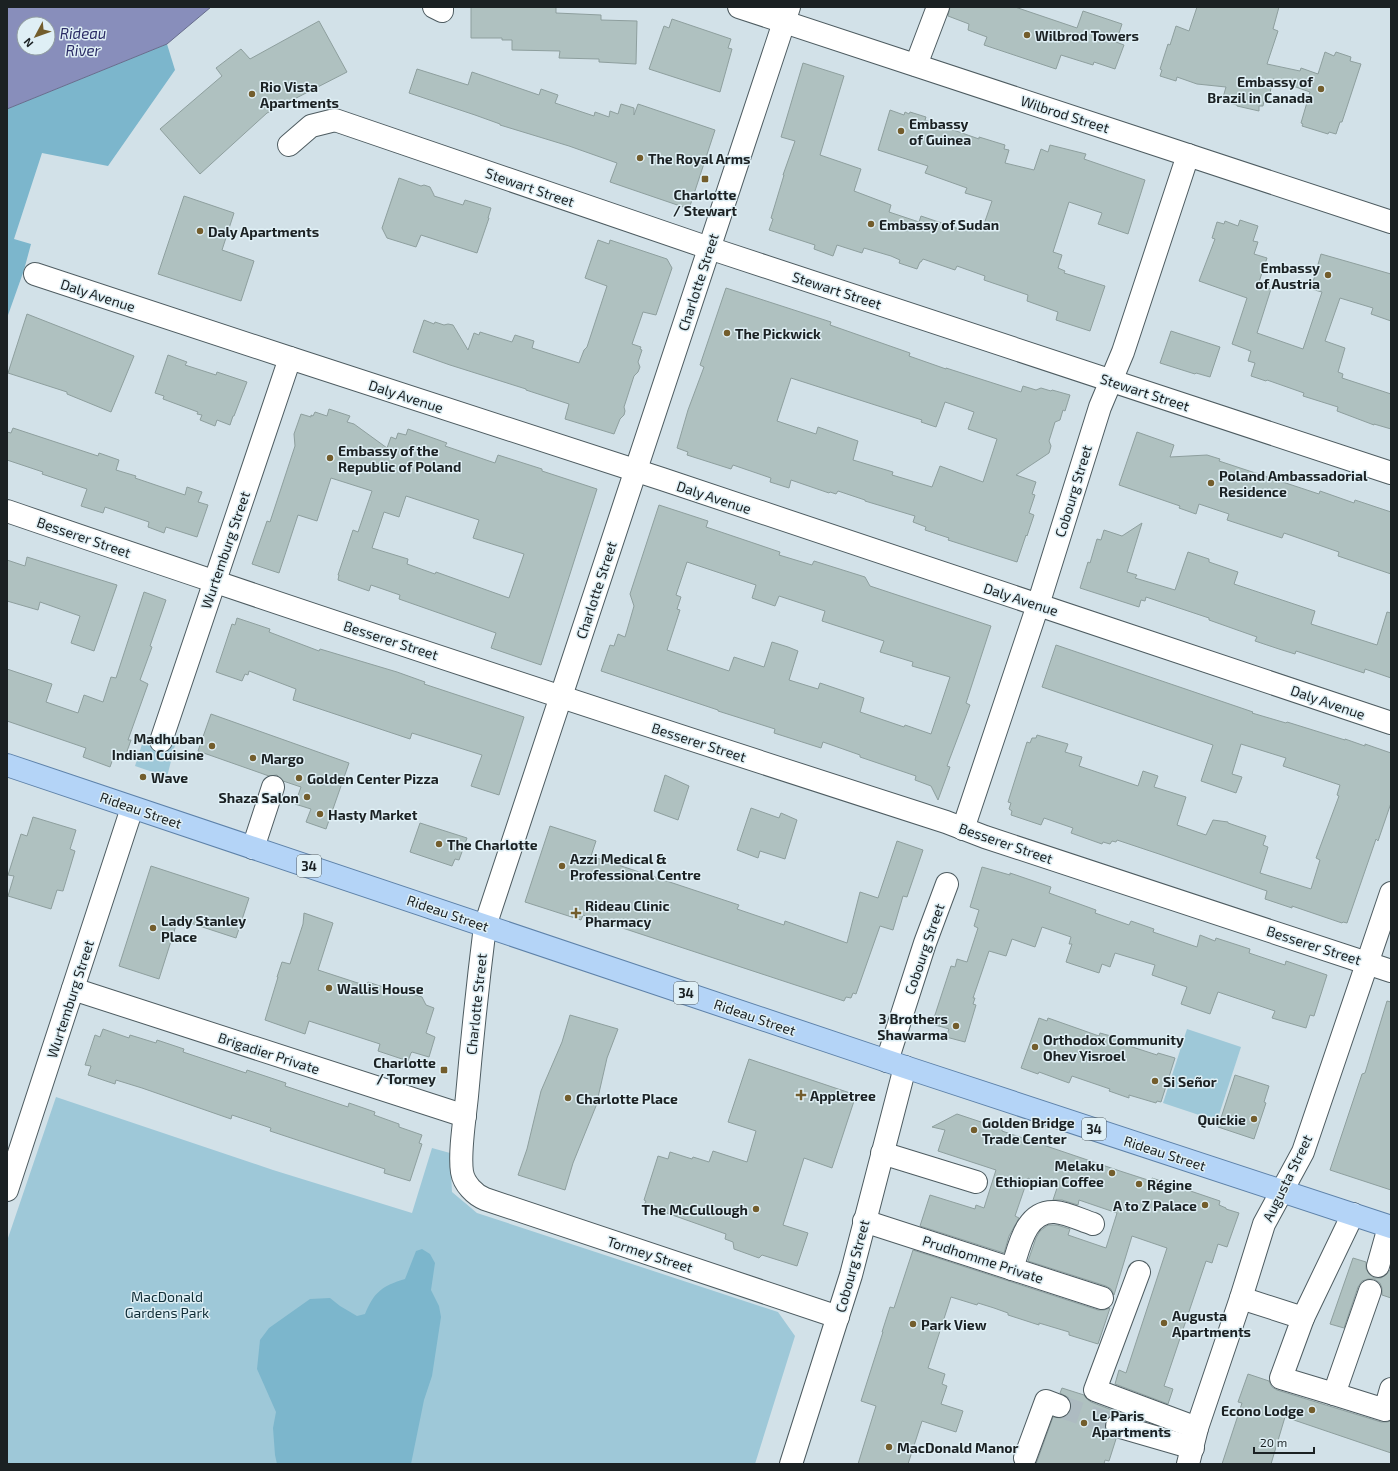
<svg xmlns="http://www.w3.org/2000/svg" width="1398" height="1471" viewBox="0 0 1398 1471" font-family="'Exo 2',sans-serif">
<rect width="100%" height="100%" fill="#d2e1e8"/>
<g fill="#9ec8d8">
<path d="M145 735 175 745 167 777 135 766Z"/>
<path d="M1187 1029 1241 1047 1217 1121 1163 1103Z"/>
<path d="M56 1097 273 1170 412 1213 432 1148 450 1153 452 1192 477 1213 778 1312 795 1336 755 1464H7V1241Z"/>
</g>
<g fill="#7cb6cc">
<path d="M167 44 175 70 108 166 42 153 14 239 31 244 24 270 7 318V109Z"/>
<path d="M422 1249 430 1254 435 1263 431 1290 439 1306 441 1317 432 1376 424 1400 411 1464H277L275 1455 273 1428 276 1412 257 1369 260 1340 269 1328 310 1299 330 1298 340 1306 357 1316 365 1314C374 1292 382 1286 405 1279L416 1251Z"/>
</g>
<path fill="#888ebb" stroke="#676d8d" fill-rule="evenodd" d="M7 7H211L167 44 7 109ZM24 24H48V48H24Z"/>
<g fill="#afc1c0" stroke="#8e9f9e" fill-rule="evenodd">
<path d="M471 7H556V13L601 15V20L637 21 636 64 599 62V59L559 58 560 51 512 50V40H502V38H471Z"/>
<path d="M950 7H1015L1077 28 1083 11 1122 24 1116 42 1124 45 1115 69 1094 62 1093 65 1061 55 1056 69 984 45 987 37 968 30 969 24 948 16Z"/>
<path d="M1197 7H1279L1273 29 1278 31 1267 64 1300 71 1301 68 1318 74 1325 52 1334 56 1336 52 1351 57 1350 61 1361 64 1342 122H1340L1336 134 1329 132 1328 134 1302 126 1303 124 1301 123 1310 92 1273 79 1268 102 1264 101 1263 106H1259V111L1237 106V105L1222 101 1226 87 1197 84 1177 77 1176 81 1160 76 1162 70 1160 69 1168 44 1170 45 1176 26 1189 31Z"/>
<path d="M672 19 731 39 728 48 732 49 720 92 649 69 664 26 669 28Z"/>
<path d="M319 21 347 72 267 113 200 174 160 129 222 76 216 68 241 49 250 59Z"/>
<path d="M803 63 844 76 820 155 861 169 854 191 891 205 889 212 919 222 921 216 959 229 961 224 982 230 992 201 965 193 967 188 925 173 928 166 878 150 890 110 904 115 905 112 909 114 910 112 926 117 925 120 979 139V137L1005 145 1004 149 1009 150 1005 163 1034 170 1041 149 1048 152 1050 145 1086 154 1084 159 1145 180 1128 234 1098 224 1102 213 1069 202 1053 252 1062 255 1058 268 1065 271 1064 273 1105 286 1090 331 1056 320 1058 312 1027 301 1028 295 984 280 985 276 957 266 955 270 923 259 921 262H920L917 269 899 263 900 260 891 256 864 248 862 253 837 245 833 256 814 249 815 245 769 230 773 219 771 218 784 175H783L795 141 781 137Z"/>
<path d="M417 69 468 85 472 72 539 95 541 89 558 95 555 103 594 116 595 112 609 117 610 111 618 114 621 104 634 108V115L638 104 715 130 689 209 610 182 617 163 569 146 500 125V124L475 115 409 93Z"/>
<path d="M399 178 421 186 424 185 430 187 434 195V196L463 205 465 200 491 208 488 218H489L477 253 421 235 416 247 387 238 382 228Z"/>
<path d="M184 196 234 213 222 250 254 261 241 301 158 274Z"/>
<path d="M1240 220 1258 226 1253 241 1258 242 1254 254 1267 258 1258 285 1271 289 1257 333 1303 349 1322 292 1311 289 1321 254 1391 274V321L1371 314 1373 308 1340 298 1325 341 1345 348 1338 372 1343 374 1342 378 1391 394V429L1374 424V425L1337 411 1338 407 1303 396 1304 393 1267 380 1266 381 1251 376 1255 363 1248 361 1251 351 1232 344 1247 298 1199 281 1215 239 1212 238 1217 222 1224 224 1225 221 1238 226Z"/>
<path d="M598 240 609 244 610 240 667 259 672 268 656 315 643 312 632 344 641 347 640 349 642 350 638 362 640 367 638 372 634 376 633 379 624 407 625 411 624 415 620 419 614 434 565 419 569 404 526 390V389L450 365 413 352 424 320 434 324 435 322 444 325 448 324 453 325 468 350 474 333 479 335 480 332 512 342 515 335 534 341 532 348 579 363 584 350 587 347 607 286 585 278Z"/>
<path d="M726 288 831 322 830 325 910 353 909 356 946 369V368L1021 392 1023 386 1036 390 1041 388 1051 391 1052 390 1070 395 1065 411 1063 410 1060 420 1055 422 1049 441 1051 446 1049 453 1016 475 1036 482 1032 494 1035 495 1029 513 1034 515 1027 536 1026 535 1017 562 948 540 949 538 925 530 926 527 913 522 915 516 865 501V500L838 491 836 494 830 492 829 493 791 480 789 488 770 482 771 478 733 465 731 469 687 455 688 452 677 448 688 410 704 367 700 365ZM791 378 922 420 921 422 936 427 945 402 974 412 968 429 997 439 983 482 940 466 932 487 892 475 893 472 853 460 858 441 818 427 816 434 777 421Z"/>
<path d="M27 314 134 356 111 412 67 394V392L8 373Z"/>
<path d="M1171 331 1220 347 1210 377 1196 373 1195 374 1160 363Z"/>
<path d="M168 355 187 362 185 365 216 375 217 372 247 382 234 416H233L230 425 217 420 215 426 200 420 202 415 197 414 198 412 163 399 164 396 155 393Z"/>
<path d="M329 409 350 416 347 422 354 424 387 448 391 437 396 439 398 433 406 435 408 429 447 443 445 446 495 463 498 455 542 469V471L597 489 541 665 491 648 496 633 399 599 400 595 371 585 369 591 338 580 339 575H338L353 530 358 532 372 491 331 478 317 521 298 515 279 573 252 564 267 521 270 522 295 446 294 434 301 414 311 417V415L313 416 315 412 327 416ZM406 496 479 520 473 538 524 554 509 598 436 572 435 574 407 564 408 559 372 548 384 512 399 517Z"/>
<path d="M13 428 98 456 99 453 119 460 116 470 136 476 135 478 185 495 187 487 202 492 198 502 208 505 197 537 166 527 164 533 148 527 149 522 105 507 103 513 81 506 87 489 42 474 43 472 7 460V432L11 433Z"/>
<path d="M1137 432 1174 445 1170 457 1207 455 1220 459 1219 461 1319 494 1320 491 1354 503 1355 500 1391 512V574L1338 556 1339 552 1284 533 1282 538 1227 520 1229 514 1199 504 1196 514 1179 508 1180 506 1119 485Z"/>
<path d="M659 505 708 521 706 527 780 552 779 555 812 565 814 561 865 577 870 586 991 626 966 703 970 705 947 766 950 767 938 800 931 786 915 780 916 776 860 757V755L823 742 821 748 774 733 775 729 718 711V710L601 671 610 645 614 646 618 634 625 637 634 606 630 594ZM687 562 756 585 752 598 775 606 779 596 825 611 822 621 884 641 880 652 913 662 912 666 950 677 931 734 905 725 904 727 860 712 864 698 820 683 818 689 789 680 798 651 788 647 772 642 764 667 734 657 729 671 667 650 680 610 677 609 681 597 676 595Z"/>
<path d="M1142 523 1127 572 1137 575 1135 578 1175 590 1188 552 1209 559V562L1238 572 1234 584 1315 611 1311 624 1377 645 1387 612 1391 613V678L1365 669 1364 673 1296 651 1295 654 1279 649 1255 641 1257 637 1209 620V618L1146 597 1145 601 1141 600 1139 607 1080 588 1088 562 1090 563 1097 539 1101 540 1104 530 1122 536Z"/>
<path d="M27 557 117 585 94 651 71 643 80 616 40 602 38 610 7 601V560L25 566Z"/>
<path d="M144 592 166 600 150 646 152 647 140 680 148 684 128 740H131L125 757 115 753 110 767 83 757 86 748 7 721V669L52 684 46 702 78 713 84 695 103 702 111 677 116 678Z"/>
<path d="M237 618 270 629 269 632 319 651 320 649 397 672 425 682 424 684 524 717 499 795 471 786 482 755 412 733 410 739 293 700 296 689 249 671 248 675 245 674 242 681 216 672 232 624 235 625Z"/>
<path d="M1056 645 1203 695 1253 712 1252 713 1286 723 1287 722 1345 740V739L1365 746V744L1391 753V803L1378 841 1376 839 1347 923 1343 922 1342 923 1292 906V908L1265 899 1267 891 1159 854 1117 840 1116 842 1112 841 1110 844 1103 842 1102 844 1071 833 1073 828 1044 818 1041 825 1011 815 1012 811 1009 809 1011 803 1008 802 1027 742 1030 743 1032 738H1036L1037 735 1068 744 1065 752 1082 757 1079 766 1138 786 1143 771 1158 776 1154 787 1186 797 1177 825 1206 835 1213 820 1228 822V823L1266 836 1263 845 1268 847 1260 873 1311 889 1320 860 1316 858 1339 796 1337 795 1340 785 1283 766 1286 758 1241 744 1232 774 1242 777 1236 793 1201 781 1213 745 1042 687Z"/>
<path d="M211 714 349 763 326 829 306 822 311 809 295 804 301 787 283 781 277 775 269 776 198 751Z"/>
<path d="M665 775 689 786 678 820 654 811Z"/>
<path d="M751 808 779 818 781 813 797 820 785 859 760 851 758 858 737 850Z"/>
<path d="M33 817 76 830 70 849 75 851 63 891 57 890 51 909 8 896 14 876 8 875 21 834 27 836Z"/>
<path d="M420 823 467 838 459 860 455 859 452 866 410 852Z"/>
<path d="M550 826 596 841 591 856 739 905 737 909 784 925 785 921 847 943 860 892 878 898 897 841 923 850 907 897 903 896 893 930 880 926 856 994 853 993 851 998 846 997 844 1001 583 915 581 920 525 902Z"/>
<path d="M151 866 249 898 236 938 178 919 159 979 119 966Z"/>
<path d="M982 867 1010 875V873L1051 887 1049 893 1096 910 1095 913 1129 925 1131 921 1154 929 1153 932 1197 947 1200 935 1215 941 1216 938 1250 949 1249 953 1285 965 1286 961 1327 975 1314 1016 1310 1015 1306 1028 1272 1018 1275 1011 1218 992 1210 1014 1181 1004 1187 987 1152 975 1155 965 1115 953 1110 967 1102 964 1099 973 1066 962 1072 944H1069L1071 937 1042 927 1035 947 1012 939 1006 956 989 951 973 998H975L973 1004 976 1005 965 1042 946 1037 949 1029 932 1024 951 966 955 967 957 959 967 962 978 928 974 926 979 910 970 907Z"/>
<path d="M304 913 333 923 318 970 367 986 368 982 401 993 404 991 422 997 426 1005 434 1008 426 1033 435 1037 429 1057 412 1052 411 1053 408 1061 378 1051 380 1044 309 1021 305 1034 265 1020 278 977H277L282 962 290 964 303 924Z"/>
<path d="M1387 1001 1391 1002V1190L1330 1170 1362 1074 1365 1073Z"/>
<path d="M570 1015 618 1029 607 1058 596 1106 573 1163 565 1190 518 1175 527 1149 541 1091 562 1042Z"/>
<path d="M1039 1018 1047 1021 1048 1018 1099 1036 1100 1033 1118 1038 1117 1042 1157 1055 1158 1053 1175 1058 1161 1102 1157 1101 1156 1103 1129 1095V1098L1109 1091 1110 1089 1072 1076 1069 1083 1039 1072 1038 1074 1021 1068Z"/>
<path d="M103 1029 129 1038 130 1035 156 1043 157 1040 184 1049 183 1052 246 1073 247 1070 286 1083 285 1086 348 1107 349 1103 375 1112 374 1115 399 1124V1127L422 1135 419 1143 422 1144 410 1181 384 1173 385 1169 270 1131 271 1128 232 1115 231 1119 142 1088 116 1080 115 1084 88 1075 91 1066 85 1065 95 1035 100 1037Z"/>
<path d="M749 1059 856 1095 832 1168 804 1158 783 1225 808 1233 797 1266 762 1255 759 1258 734 1249 733 1242 725 1239 726 1234 644 1205 646 1201 644 1200 658 1156 668 1159 670 1152 692 1159 693 1157 709 1162 713 1151 747 1162 756 1131 728 1122Z"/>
<path d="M1235 1075 1269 1086 1264 1102 1266 1103 1254 1139 1218 1127Z"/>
<path d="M957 1114 1002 1129V1131L1120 1171 1151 1181 1152 1178 1220 1201 1219 1205 1226 1208V1209L1239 1213 1227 1247 1218 1244 1212 1263 1206 1261 1164 1386 1173 1389 1168 1404 1115 1384 1119 1370 1126 1373 1167 1248 1132 1236 1114 1295 1111 1289 1106 1286 1028 1261 1036 1238 1040 1231 1048 1225H1057L1070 1229 1068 1235 1106 1248 1117 1213 1079 1200 1078 1205 1062 1200H1053L1057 1188 1028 1178 1015 1216 1019 1218 1009 1236 1004 1253 920 1226 930 1195 975 1209 976 1205 984 1208 996 1170 938 1151 945 1130 932 1127Z"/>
<path d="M913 1250 1098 1310H1104L1110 1308 1098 1344 1069 1335V1332L1039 1323V1325L1008 1315V1313L994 1308 978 1303 977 1305 951 1297 928 1368 945 1374 942 1384 947 1386 941 1404 963 1411 956 1432 922 1421 908 1464H858L876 1406 861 1401 883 1332H882L890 1307 894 1308Z"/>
<path d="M1353 1258 1366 1262V1269L1369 1274 1374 1278H1381L1386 1275 1390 1270H1391V1298L1382 1295V1288L1380 1283 1374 1279H1368L1362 1281 1358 1287 1344 1328 1330 1324Z"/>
<path d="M1248 1374 1269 1381 1272 1387 1277 1390 1381 1422H1387L1391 1421V1453L1285 1417 1271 1464H1222L1242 1403 1238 1402Z"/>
<path d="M1062 1388 1084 1395 1086 1398 1091 1402 1125 1415 1114 1414 1109 1417 1105 1422V1429L1108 1434 1116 1439 1109 1461 1105 1460 1104 1464H1036L1053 1417 1061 1418 1067 1415 1071 1410V1404L1069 1398 1060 1393Z"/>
</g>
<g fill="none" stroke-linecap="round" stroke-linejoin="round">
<path stroke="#adbbc1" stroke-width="22" stroke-dasharray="22 11" stroke-linecap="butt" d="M1059 1406 1117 1426"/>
<g stroke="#4e5c61" stroke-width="24">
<g id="minor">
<path d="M434 7 442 11V7"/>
<path d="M739 7 1391 222"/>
<path d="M789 7 485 926C478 982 472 1039 467 1096 465 1117 459 1152 462 1172 464 1184 475 1195 485 1199L838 1317"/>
<path d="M916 65 938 7"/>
<path d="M289 145 311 126 335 120 709 248 1391 473"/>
<path d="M35 274 290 358 662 479 1391 723"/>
<path d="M7 511C319 618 632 721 946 822L985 837 1391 971"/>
<path d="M161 741 290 358"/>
<path d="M963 829 1038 605 1100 407 1123 352 1188 155"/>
<path d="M253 848 273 787"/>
<path d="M73 989 465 1116"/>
<path d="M887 1061 925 943 947 884"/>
<path d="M882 1153 976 1182"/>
<path d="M7 1190 132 808"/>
<path d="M864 1221 1102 1298"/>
<path d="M1378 1266 1389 1227"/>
<path d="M1012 1269C1019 1248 1025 1210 1055 1212 1067 1213 1081 1220 1093 1224"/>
<path d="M1139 1272 1095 1390 1197 1428"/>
<path d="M1241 1298 1303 1318 1281 1378 1334 1394 1370 1291"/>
<path d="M1303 1318 1353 1214"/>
<path d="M1334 1394 1385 1410 1391 1389"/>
<path d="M1117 1426 1193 1448"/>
<path d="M1025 1458 1046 1401 1059 1406"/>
<path d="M791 1464 851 1275 905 1067"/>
<path d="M1188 1464 1197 1428 1241 1298 1264 1224 1303 1152 1391 893"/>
</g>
</g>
<g stroke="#5e82a9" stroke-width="24">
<path id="major" d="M7 765 905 1067 1391 1227"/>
</g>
<use href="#minor" stroke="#fff" stroke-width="22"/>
<use href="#major" stroke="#b4d4f7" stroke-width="22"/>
</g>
<g fill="#735d2c" stroke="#dfeff5" stroke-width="1.5">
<circle cx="1027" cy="35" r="4"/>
<circle cx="1321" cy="89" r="4"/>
<circle cx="252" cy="94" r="4"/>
<circle cx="901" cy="131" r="4"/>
<circle cx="640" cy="158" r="4"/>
<rect x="701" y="175" width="8" height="8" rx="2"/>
<circle cx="871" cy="224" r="4"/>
<circle cx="200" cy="231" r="4"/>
<circle cx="1328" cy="275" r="4"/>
<circle cx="727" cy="333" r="4"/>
<circle cx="330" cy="458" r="4"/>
<circle cx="1211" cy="483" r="4"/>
<circle cx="212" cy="746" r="4"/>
<circle cx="253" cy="758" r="4"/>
<circle cx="143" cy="777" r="4"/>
<circle cx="299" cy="778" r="4"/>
<circle cx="307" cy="797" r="4"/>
<circle cx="320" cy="814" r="4"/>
<circle cx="439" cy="844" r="4"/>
<circle cx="562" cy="866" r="4"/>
<path d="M574 907h4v4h4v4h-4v4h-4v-4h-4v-4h4z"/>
<circle cx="153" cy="928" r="4"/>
<circle cx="329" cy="988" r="4"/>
<circle cx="956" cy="1026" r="4"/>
<circle cx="1035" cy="1047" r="4"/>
<rect x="440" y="1066" width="8" height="8" rx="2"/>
<circle cx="1155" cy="1081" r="4"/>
<path d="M799 1089h4v4h4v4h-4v4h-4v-4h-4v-4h4z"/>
<circle cx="568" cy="1098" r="4"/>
<circle cx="1254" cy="1119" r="4"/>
<circle cx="974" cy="1130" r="4"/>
<circle cx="1112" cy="1173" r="4"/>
<circle cx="1139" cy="1184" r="4"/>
<circle cx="1205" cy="1205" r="4"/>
<circle cx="756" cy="1209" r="4"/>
<circle cx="1164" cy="1323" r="4"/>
<circle cx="913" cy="1324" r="4"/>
<circle cx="1312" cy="1410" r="4"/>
<circle cx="1084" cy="1423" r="4"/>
<circle cx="889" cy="1447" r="4"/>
</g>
<g text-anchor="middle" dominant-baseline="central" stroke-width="3" stroke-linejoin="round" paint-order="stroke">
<g fill="#dfeff5" stroke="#565f62" stroke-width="1">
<rect x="297" y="855" width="24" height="22" rx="3"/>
<rect x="674" y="982" width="24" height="22" rx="3"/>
<rect x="1082" y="1118" width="24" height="22" rx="3"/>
</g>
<g font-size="13" font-weight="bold" fill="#1b2123">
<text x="309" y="866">34</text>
<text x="686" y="993">34</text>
<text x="1094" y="1129">34</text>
</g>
<g font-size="14" font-weight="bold" fill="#1b2123" stroke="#dfeff5" text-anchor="start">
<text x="1035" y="35">Wilbrod Towers</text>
<text x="1313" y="81" text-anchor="end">Embassy of<tspan x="1313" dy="16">Brazil in Canada</tspan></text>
<text x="260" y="86">Rio Vista<tspan x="260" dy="16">Apartments</tspan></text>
<text x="909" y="123">Embassy<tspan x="909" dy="16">of Guinea</tspan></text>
<text x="648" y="158">The Royal Arms</text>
<text x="705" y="194" text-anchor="middle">Charlotte<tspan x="705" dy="16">/ Stewart</tspan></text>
<text x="879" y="224">Embassy of Sudan</text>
<text x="208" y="231">Daly Apartments</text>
<text x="1320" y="267" text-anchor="end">Embassy<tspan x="1320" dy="16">of Austria</tspan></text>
<text x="735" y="333">The Pickwick</text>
<text x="338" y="450">Embassy of the<tspan x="338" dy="16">Republic of Poland</tspan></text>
<text x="1219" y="475">Poland Ambassadorial<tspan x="1219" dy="16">Residence</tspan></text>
<text x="204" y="738" text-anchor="end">Madhuban<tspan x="204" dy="16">Indian Cuisine</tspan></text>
<text x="261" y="758">Margo</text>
<text x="151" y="777">Wave</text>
<text x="307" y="778">Golden Center Pizza</text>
<text x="299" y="797" text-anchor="end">Shaza Salon</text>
<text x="328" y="814">Hasty Market</text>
<text x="447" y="844">The Charlotte</text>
<text x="570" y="858">Azzi Medical &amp;<tspan x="570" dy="16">Professional Centre</tspan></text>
<text x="585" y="905">Rideau Clinic<tspan x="585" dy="16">Pharmacy</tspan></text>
<text x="161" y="920">Lady Stanley<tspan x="161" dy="16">Place</tspan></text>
<text x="337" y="988">Wallis House</text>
<text x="948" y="1018" text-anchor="end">3 Brothers<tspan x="948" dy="16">Shawarma</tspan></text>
<text x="1043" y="1039">Orthodox Community<tspan x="1043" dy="16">Ohev Yisroel</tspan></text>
<text x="436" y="1062" text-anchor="end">Charlotte<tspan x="436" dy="16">/ Tormey</tspan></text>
<text x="1163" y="1081">Si Señor</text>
<text x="810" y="1095">Appletree</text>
<text x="576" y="1098">Charlotte Place</text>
<text x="1246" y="1119" text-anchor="end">Quickie</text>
<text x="982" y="1122">Golden Bridge<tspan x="982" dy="16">Trade Center</tspan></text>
<text x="1104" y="1165" text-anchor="end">Melaku<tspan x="1104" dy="16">Ethiopian Coffee</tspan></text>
<text x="1147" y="1184">Régine</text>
<text x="1197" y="1205" text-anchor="end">A to Z Palace</text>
<text x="748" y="1209" text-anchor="end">The McCullough</text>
<text x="1172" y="1315">Augusta<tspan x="1172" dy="16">Apartments</tspan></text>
<text x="921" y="1324">Park View</text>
<text x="1304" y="1410" text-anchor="end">Econo Lodge</text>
<text x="1092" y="1415">Le Paris<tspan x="1092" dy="16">Apartments</tspan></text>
<text x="897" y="1447">MacDonald Manor</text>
</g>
<g font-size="14" fill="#1b2123" stroke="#dfeff5">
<text transform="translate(1065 114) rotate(18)">Wilbrod Street</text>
<text transform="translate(530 187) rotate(19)">Stewart Street</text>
<text transform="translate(698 282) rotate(-72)">Charlotte Street</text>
<text transform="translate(837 290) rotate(18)">Stewart Street</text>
<text transform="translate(98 295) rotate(18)">Daly Avenue</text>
<text transform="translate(1145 392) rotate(18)">Stewart Street</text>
<text transform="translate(406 396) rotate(18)">Daly Avenue</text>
<text transform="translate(1073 491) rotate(-73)">Cobourg Street</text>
<text transform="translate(714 497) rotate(18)">Daly Avenue</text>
<text transform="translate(84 537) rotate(19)">Besserer Street</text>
<text transform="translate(225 550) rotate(-71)">Wurtemburg Street</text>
<text transform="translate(596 590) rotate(-72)">Charlotte Street</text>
<text transform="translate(1021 599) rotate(18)">Daly Avenue</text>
<text transform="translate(391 640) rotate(18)">Besserer Street</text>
<text transform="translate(1328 702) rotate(19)">Daly Avenue</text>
<text transform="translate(699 742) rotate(18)">Besserer Street</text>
<text transform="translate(141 810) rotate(19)">Rideau Street</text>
<text transform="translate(1006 843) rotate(19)">Besserer Street</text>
<text transform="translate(448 913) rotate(19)">Rideau Street</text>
<text transform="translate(1314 945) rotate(18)">Besserer Street</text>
<text transform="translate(924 949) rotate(-71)">Cobourg Street</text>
<text transform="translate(70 999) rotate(-72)">Wurtemburg Street</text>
<text transform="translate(476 1004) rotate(-84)">Charlotte Street</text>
<text transform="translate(755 1017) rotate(19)">Rideau Street</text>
<text transform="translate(269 1053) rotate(18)">Brigadier Private</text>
<text transform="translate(1165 1153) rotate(18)">Rideau Street</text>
<text transform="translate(1287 1178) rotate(-64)">Augusta Street</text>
<text transform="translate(650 1254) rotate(18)">Tormey Street</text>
<text transform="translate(983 1259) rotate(18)">Prudhomme Private</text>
<text transform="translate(852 1266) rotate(-75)">Cobourg Street</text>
</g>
<g font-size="14" fill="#102d37" stroke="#dfeff5">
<text x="167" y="1296">MacDonald<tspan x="167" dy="16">Gardens Park</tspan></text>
</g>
<g font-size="15" font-style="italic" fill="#2b2c65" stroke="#dfeff5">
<text x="83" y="33">Rideau<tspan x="83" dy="17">River</tspan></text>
</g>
</g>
<rect width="1398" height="1471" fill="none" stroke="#1b2123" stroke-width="16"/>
<g transform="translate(36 36) rotate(229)"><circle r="19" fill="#dfeff5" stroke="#919da1"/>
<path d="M0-3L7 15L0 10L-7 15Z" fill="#735d2c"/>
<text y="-6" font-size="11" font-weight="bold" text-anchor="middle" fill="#1b2123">N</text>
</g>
<path d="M1254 1447v6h60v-6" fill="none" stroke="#1b2123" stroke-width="2"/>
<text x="1260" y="1447" font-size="12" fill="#1b2123" stroke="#dfeff5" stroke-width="3" paint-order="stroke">20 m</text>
</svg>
